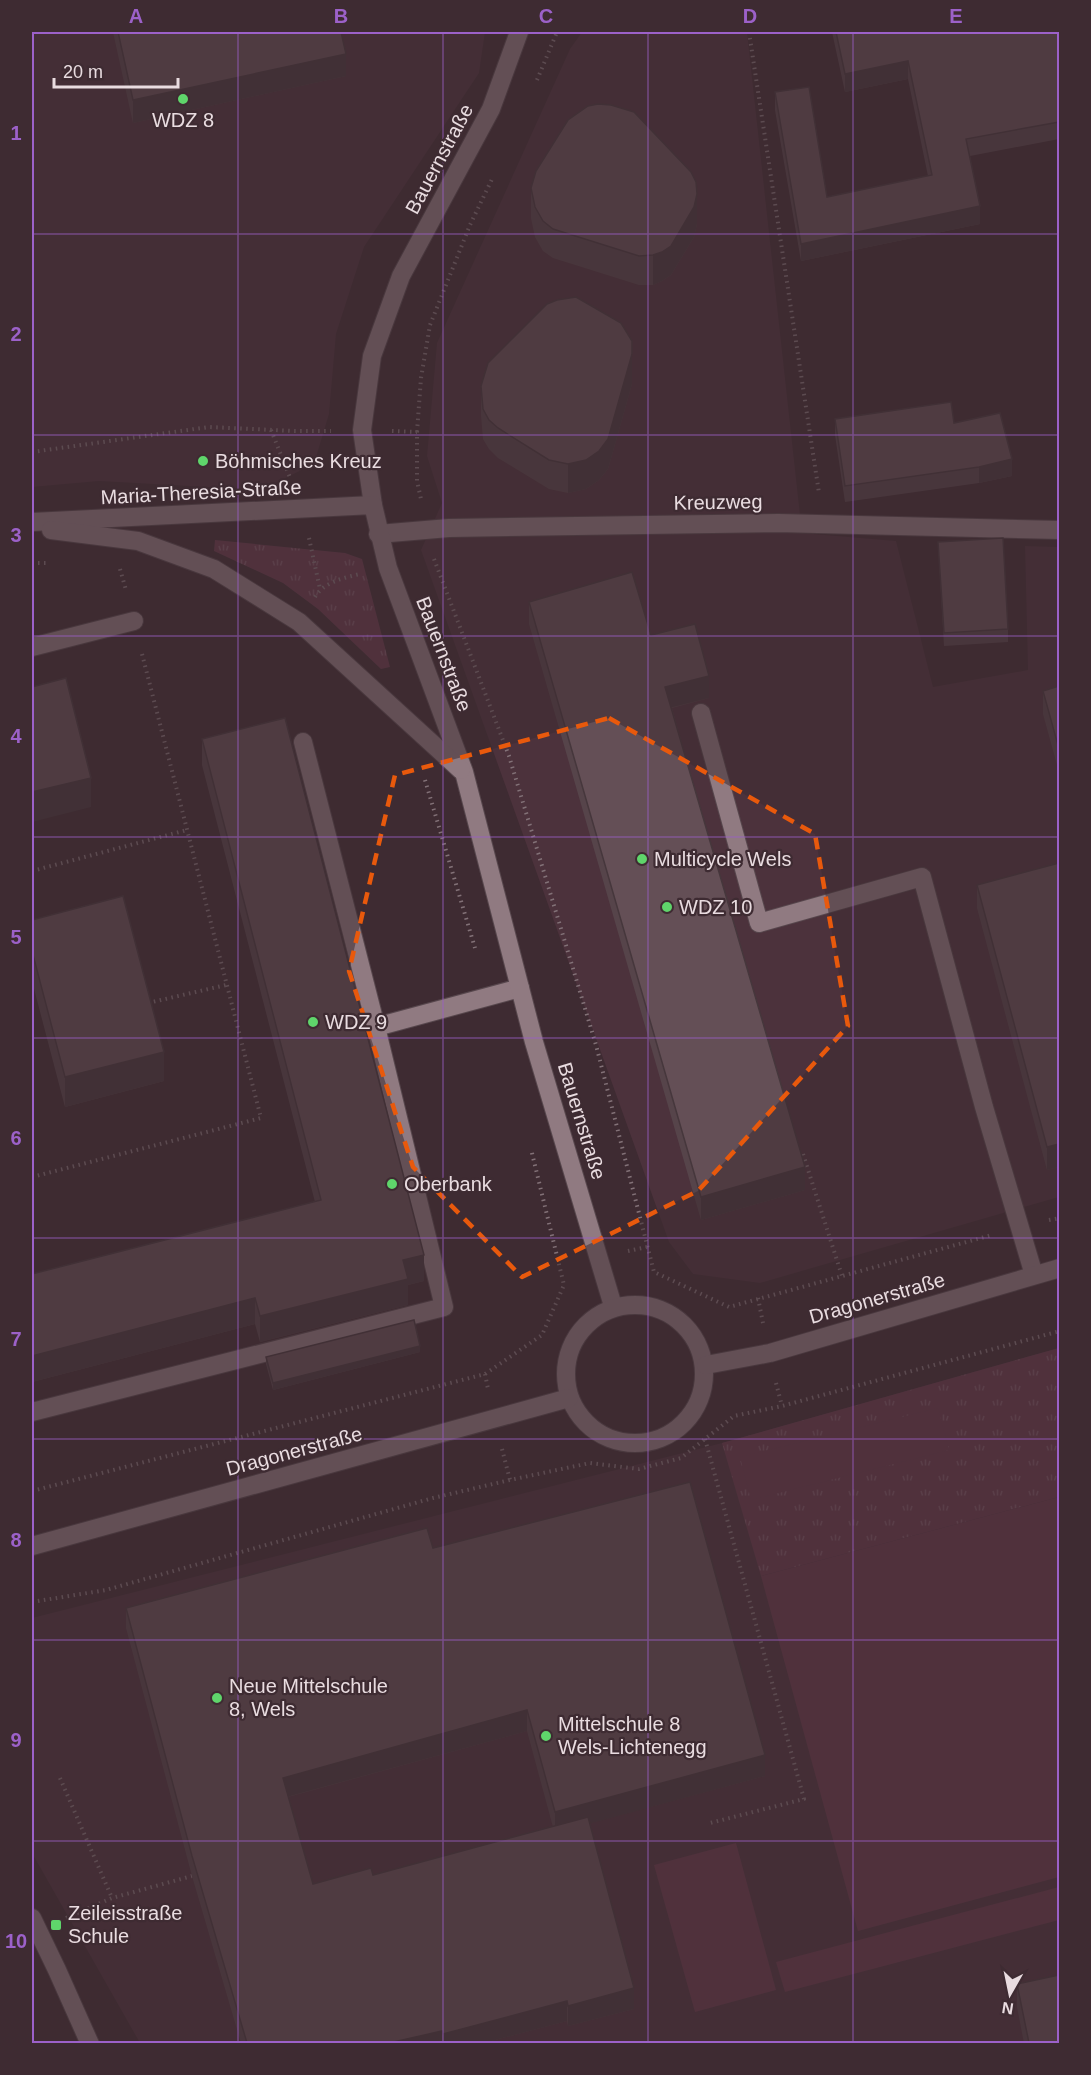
<svg xmlns="http://www.w3.org/2000/svg" width="1091" height="2075" viewBox="0 0 1091 2075" font-family="Helvetica,sans-serif">
<defs>
<pattern id="grass-tufts" width="24" height="20" patternUnits="userSpaceOnUse" patternTransform="scale(1.5)"><rect width="24" height="20" fill="#66394b"/><path d="M3 7l-1-3M5 7V3M7 7l1-3M15 17l-1-3M17 17v-4M19 17l1-3" fill="none" stroke="#7c5565"/></pattern>
</defs>
<rect width="100%" height="100%" fill="#3e2b32"/>
<g fill="#4c323c">
<path d="M32 32H485L479 73 364 247 336 334 329 414 314 464 261 490 99 481 32 487Z"/>
<path d="M582 32H747L802 533 896 541 933 687 1028 670 1025 546 1059 547V1197L760 1283 693 1274 669 1242 421 550 442 503 427 456 437 343 570 49Z"/>
<path d="M1059 1348V2043H140L32 1853V1618L722 1443Z"/>
</g>
<g fill="url(#grass-tufts)">
<path d="M215 540 345 553 362 559 390 667 381 669 318 609 283 583 214 551Z"/>
<path d="M1059 1348V1497L761 1576 722 1443Z"/>
</g>
<g fill="#66394b">
<path d="M938 1408 949 1450 751 1500 740 1457Z"/>
<path d="M1059 1497V1877L858 1931 761 1576Z"/>
<path d="M736 1843 776 1990 695 2012 654 1865Z"/>
<path d="M1059 1887V1920L785 1992 776 1962Z"/>
</g>
<g fill="none" stroke-linecap="round" stroke-linejoin="round">
<g stroke="#57474d" stroke-width="20">
<g id="lane">
<path d="M378 534 449 528 778 523 1060 530"/>
<path d="M32 647 134 621"/>
<path d="M701 713 759 923 922 877 984 1107 1034 1275"/>
<path d="M376 1027 520 988"/>
<path d="M32 1412 444 1307 376 1027 303 742"/>
</g>
</g>
<g stroke="#57474d" stroke-width="20">
<g id="street">
<path d="M373 505 362 430 372 356 401 276 491 109 519 32"/>
<path d="M32 1918 57 1970 90 2044"/>
</g>
</g>
<g stroke="#57474d" stroke-width="20">
<g id="secondary">
<path d="M32 522 373 505 388 568 464 772 534 1042 613 1306"/>
<path d="M51 530 138 541 214 569 299 622 461 770"/>
<circle cx="635" cy="1374" r="69"/>
<path d="M706 1365 770 1353 1060 1268"/>
<path d="M32 1546 569 1398"/>
</g>
</g>
<g stroke="#827177" stroke-width="4" stroke-dasharray="1.5 4.5" stroke-linecap="butt">
<path d="M749 32 819 493"/>
<path d="M537 80 557 32"/>
<path d="M271 430 291 480"/>
<path d="M392 431 417 432V481L421 499"/>
<path d="M417 432 421 378 430 325 470 225 493 177"/>
<path d="M32 452 209 427 295 431H331"/>
<path d="M309 538 320 589"/>
<path d="M434 559 509 756 596 1045 654 1272 729 1307 992 1235"/>
<path d="M32 563H46"/>
<path d="M120 569 126 590"/>
<path d="M315 597C324 582 343 578 360 574"/>
<path d="M425 780 475 948"/>
<path d="M32 871 187 830"/>
<path d="M148 1003 226 985"/>
<path d="M803 1154 842 1276"/>
<path d="M32 1177 261 1118 141 650"/>
<path d="M1049 1220 1060 1218"/>
<path d="M628 1251 647 1247"/>
<path d="M758 1298 763 1323"/>
<path d="M485 1374 488 1389"/>
<path d="M776 1383 782 1406"/>
<path d="M705 1439 804 1799 710 1823"/>
<path d="M502 1449 510 1480"/>
<path d="M32 1491 485 1374 542 1335 564 1285 531 1149"/>
<path d="M32 1602 106 1590 433 1498 510 1480 590 1463 639 1469 681 1458 734 1416 782 1406 1060 1331"/>
<path d="M60 1778 112 1898"/>
<path d="M66 1918 112 1898 192 1876"/>
</g>
<use href="#lane" stroke="#907a81" stroke-width="18"/>
<use href="#street" stroke="#907a81" stroke-width="18"/>
<use href="#secondary" stroke="#907a81" stroke-width="18"/>
</g>
<g fill="#56444a" fill-rule="evenodd">
<path d="M113 32H341L346 76 133 123Z"/>
<path d="M832 32H1059V139L970 156 980 224 801 261 775 110V92L827 197 928 176 908 79 845 92Z"/>
<path d="M531 188 697 224 694 237 671 275 662 281 653 285H639L553 258 543 251 535 237 531 218Z"/>
<path d="M632 384 608 469 599 480 586 489 568 493 549 489 498 458 489 449 483 439 481 415V386Z"/>
<path d="M835 419 954 423 1012 476 979 483 845 502 835 435Z"/>
<path d="M938 542 1008 629V642L944 646Z"/>
<path d="M529 602 651 635 709 698 672 708 805 1190 701 1220 529 624Z"/>
<path d="M1059 686V772L1043 714V691Z"/>
<path d="M202 739 424 1281 408 1285V1305L260 1342 255 1324 32 1382 315 1202 202 765Z"/>
<path d="M1059 863V1167L1047 1170 977 908V885Z"/>
<path d="M32 920 164 1081 65 1107 32 981Z"/>
<path d="M420 1352 273 1390 266 1364V1357Z"/>
<path d="M433 1548 765 1776 590 1823 634 2009 568 2026 567 2021 484 2043H241L192 1876 126 1628V1608ZM527 1731 553 1827 373 1875 313 1884 288 1797Z"/>
<path d="M1017 1984 1059 2043H1024L1017 2007Z"/>
</g>
<g fill="#46373c">
<path d="M346 54V76L133 123V100Z"/>
<path d="M908 61V79L845 92V74Z"/>
<path d="M697 194V224L694 237 671 275 662 281 653 285V255Z"/>
<path d="M980 206V224L801 261V244Z"/>
<path d="M632 354V384L608 469 599 480 586 489 568 493V464Z"/>
<path d="M1012 459V476L979 483V467Z"/>
<path d="M709 676V698L665 709V687Z"/>
<path d="M91 778V807L32 822V792Z"/>
<path d="M164 1052V1081L65 1107V1077Z"/>
<path d="M1059 1144V1167L1047 1170V1147Z"/>
<path d="M805 1167V1190L701 1220V1197Z"/>
<path d="M424 1255V1281L408 1285V1305L260 1342V1316L403 1260Z"/>
<path d="M255 1298V1324L32 1382V1356Z"/>
<path d="M420 1346V1352L273 1390V1383Z"/>
<path d="M527 1710V1731L283 1798V1778Z"/>
<path d="M765 1755V1776L555 1833V1812Z"/>
<path d="M634 1988V2009L568 2026V2006Z"/>
<path d="M567 2001V2021L484 2043H443V2034Z"/>
<path d="M442 2031V2043H389Z"/>
</g>
<g fill="#644f56" stroke="#46373c" stroke-width="1.5">
<path d="M118 32H341L346 54 133 100Z"/>
<path d="M836 32H1059V122L966 139 980 206 801 244 775 92 809 87 827 197 932 175 908 61 845 74Z"/>
<path d="M598 104 611 105 634 112 691 172 696 182 697 194 694 207 671 246 662 252 653 255 639 256 553 229 543 221 535 207 531 188 536 171 568 120 588 106Z"/>
<path d="M576 297 621 323 632 341V354L608 439 599 451 586 460 568 464 549 460 498 428 489 420 483 409 481 386 488 363 547 304 557 300Z"/>
<path d="M951 402 954 423 1000 413 1012 459 979 467 845 486 835 419Z"/>
<path d="M1003 538 1008 629 944 633 938 542Z"/>
<path d="M632 572 651 635 695 624 709 676 665 687 805 1167 701 1197 529 602Z"/>
<path d="M66 678 91 778 32 792V687Z"/>
<path d="M1059 686V749L1043 691Z"/>
<path d="M285 718 424 1255 403 1260 408 1279 260 1316 255 1298 32 1356V1274L321 1200 202 739Z"/>
<path d="M1059 863V1144L1047 1147 977 885Z"/>
<path d="M123 896 164 1052 65 1077 32 951V920Z"/>
<path d="M414 1320 420 1346 273 1383 266 1357Z"/>
<path d="M690 1482 765 1755 555 1812 527 1710 283 1778 313 1884 371 1868 373 1875 588 1817 634 1988 568 2006 567 2001 443 2034 442 2031 389 2043H247L192 1856 126 1608 427 1528 433 1548Z"/>
<path d="M1059 1975V2043H1029L1017 1984Z"/>
</g>
<path d="M0 0H1091V2075H0ZM609 718 815 834 848 1026 698 1191 522 1277 413 1167 349 971 395 775Z" fill="#3e2b32" fill-opacity=".55" fill-rule="evenodd"/>
<path fill="none" stroke="#e8590c" stroke-width="4.5" stroke-dasharray="12 8" stroke-linejoin="round" d="M609 718 815 834 848 1026 698 1191 522 1277 413 1167 349 971 395 775Z"/>
<path fill="none" stroke="#9c61c9" stroke-width="1.5" stroke-opacity="0.55" d="M238 32V2044M443 32V2044M648 32V2044M853 32V2044M32 234H1060M32 435H1060M32 636H1060M32 837H1060M32 1038H1060M32 1238H1060M32 1439H1060M32 1640H1060M32 1841H1060"/>
<g fill="#5fd56b" stroke="#3e2b32" stroke-width="2">
<circle cx="183" cy="99" r="6"/>
<circle cx="203" cy="461" r="6"/>
<circle cx="642" cy="859" r="6"/>
<circle cx="667" cy="907" r="6"/>
<circle cx="313" cy="1022" r="6"/>
<circle cx="392" cy="1184" r="6"/>
<circle cx="217" cy="1698" r="6"/>
<circle cx="546" cy="1736" r="6"/>
<rect x="50" y="1919" width="12" height="12" rx="3"/>
</g>
<g text-anchor="middle" dominant-baseline="central" stroke-width="4.5" stroke-linejoin="round" paint-order="stroke">
<g font-size="20" fill="#e9dce0" stroke="#3e2b32" text-anchor="start">
<text x="183" y="120" text-anchor="middle">WDZ 8</text>
<text x="215" y="461">Böhmisches Kreuz</text>
<text x="654" y="859">Multicycle Wels</text>
<text x="679" y="907">WDZ 10</text>
<text x="325" y="1022">WDZ 9</text>
<text x="404" y="1184">Oberbank</text>
<text x="229" y="1686">Neue Mittelschule<tspan x="229" dy="23">8, Wels</tspan></text>
<text x="558" y="1724">Mittelschule 8<tspan x="558" dy="23">Wels-Lichtenegg</tspan></text>
<text x="68" y="1913">Zeileisstraße<tspan x="68" dy="23">Schule</tspan></text>
</g>
<g font-size="20" fill="#e9dce0" stroke="#3e2b32">
<text transform="translate(439 159) rotate(-62)">Bauernstraße</text>
<text transform="translate(201 492) rotate(-3)">Maria-Theresia-Straße</text>
<text transform="translate(718 502) rotate(-1)">Kreuzweg</text>
<text transform="translate(444 654) rotate(69)">Bauernstraße</text>
<text transform="translate(582 1121) rotate(73)">Bauernstraße</text>
<text transform="translate(877 1298) rotate(-16)">Dragonerstraße</text>
<text transform="translate(294 1451) rotate(-15)">Dragonerstraße</text>
</g>
</g>
<rect width="1091" height="2075" fill="none" stroke="#3e2b32" stroke-width="66"/>
<g transform="translate(1010 1994) rotate(189)" stroke="#3e2b32" stroke-width="4.5" paint-order="stroke">
<path d="M0-4.5L10 22L0 15L-10 22Z" fill="#e9dce0"/>
<text y="-9" font-size="16" font-weight="bold" text-anchor="middle" fill="#e9dce0">N</text>
</g>
<path d="M54 78v9h124v-9" fill="none" stroke="#e9dce0" stroke-width="3"/>
<text x="63" y="78" font-size="18" fill="#e9dce0" stroke="#3e2b32" stroke-width="4.5" paint-order="stroke">20 m</text>
<rect x="33" y="33" width="1025" height="2009" fill="none" stroke="#9c61c9" stroke-width="2"/>
<g font-size="20" text-anchor="middle" font-weight="bold" fill="#9c61c9">
<text x="136" y="23">A</text>
<text x="341" y="23">B</text>
<text x="546" y="23">C</text>
<text x="750" y="23">D</text>
<text x="956" y="23">E</text>
<text x="16" y="140">1</text>
<text x="16" y="341">2</text>
<text x="16" y="542">3</text>
<text x="16" y="743">4</text>
<text x="16" y="944">5</text>
<text x="16" y="1145">6</text>
<text x="16" y="1346">7</text>
<text x="16" y="1547">8</text>
<text x="16" y="1747">9</text>
<text x="16" y="1948">10</text>
</g>
</svg>
